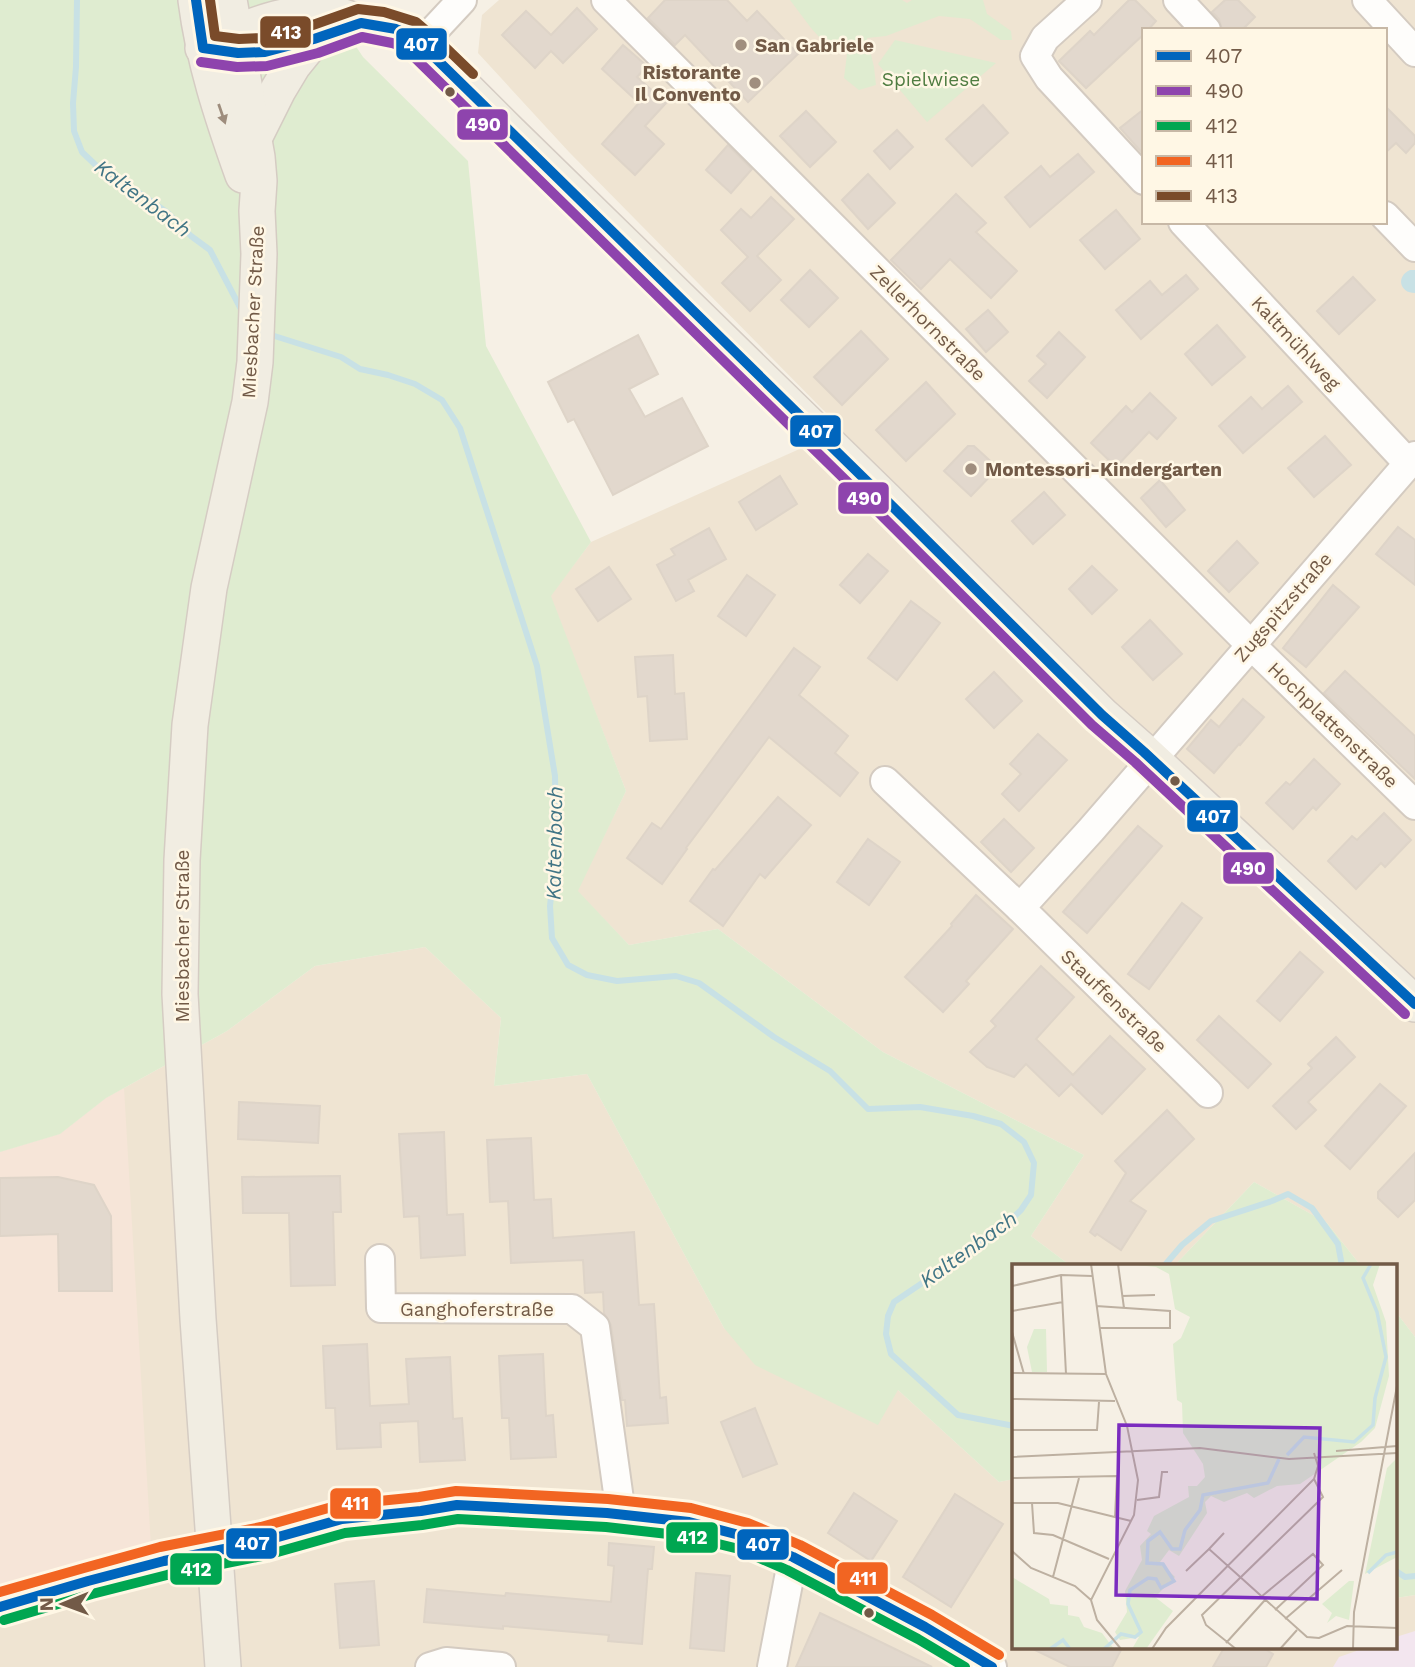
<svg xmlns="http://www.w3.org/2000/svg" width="1415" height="1667" viewBox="0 0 1415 1667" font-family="'Work Sans',sans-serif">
<rect width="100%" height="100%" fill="#f6f0e5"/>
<g fill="#efe4d2" fill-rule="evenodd">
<path d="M499 0H1415V1337L1396 1312V1266H1361L1327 1223 1254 1182 1174 1266H1071L1031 1236 1084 1155 883 1052 718 929 629 945 577 891 626 791 550 596 591 542 804 447 836 423 569 152 478 53 482 15ZM1144 30H1385V222H1144Z"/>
<path d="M425 947 501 1018 494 1086 587 1074 724 1328 898 1390 999 1482 1014 1479V1648H1396V1598L1415 1595V1667H0V1152L60 1134 106 1098 227 1031 315 966Z"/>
</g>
<path fill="#f6e5d8" d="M124 1088 151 1547 0 1594V1152L60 1134 106 1098Z"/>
<path fill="#f3e6ef" d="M1415 1631V1667H1333L1339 1657 1365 1648H1396V1637Z"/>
<g fill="#dfecd0">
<path d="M0 0H325L363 57 468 161 486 346 591 542 551 596 626 791 578 891 629 945 718 929 883 1052 1084 1155 1031 1236 1071 1266H1014V1479L999 1482 898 1390 878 1425 755 1365 724 1328 587 1074 494 1086 501 1018 425 947 315 966 227 1031 106 1098 60 1134 0 1152Z"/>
<path d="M790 0H902L907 3 912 0H983L987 14 1011 31 1012 40H1001L970 19 939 16 886 36 867 38 874 67 876 85 859 90 844 78 847 54 832 51 811 28Z"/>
<path d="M895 40 996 63 927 122 878 64Z"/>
<path d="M1254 1182 1327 1223 1361 1266H1174Z"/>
<path d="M1396 1312 1415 1337V1595L1396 1598Z"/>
</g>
<path fill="#c8e1e5" d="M1410 270H1415V293C1399 293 1396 276 1410 270Z"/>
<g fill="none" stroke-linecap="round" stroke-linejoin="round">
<g stroke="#c8e1e5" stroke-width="6">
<path d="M77 0 76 67 73 103 74 131 82 152 105 174 138 192 168 213 191 236 210 250 243 313"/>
<path d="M265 333 341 357 360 369 388 375 415 384 442 400 460 428 537 666 555 776 556 849 550 906 552 938 568 965 587 975 617 981 676 976 699 983 774 1037 830 1071 868 1109 920 1107 973 1116 1001 1124 1024 1142 1034 1163 1031 1195 1021 1210 998 1232 894 1302 888 1316 886 1334 891 1354 958 1415 1014 1426"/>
<path d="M1164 1266 1182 1245 1211 1221 1272 1201 1288 1194 1312 1208 1338 1244 1342 1266"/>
<path d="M1396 1571 1405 1577 1415 1576"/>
</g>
</g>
<g fill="#e2d8cd" stroke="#ded4c8" stroke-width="2">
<path d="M665 0H727L747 21 757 11 798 54 748 102 685 35 675 45 648 18Z"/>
<path d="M1129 0H1135L1156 21 1148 30H1144V34L1086 88 1059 61 1090 31 1094 35Z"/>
<path d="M1225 0H1238L1255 17 1242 30H1222L1219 19 1212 12Z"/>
<path d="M577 8 597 29 563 63 551 51 535 68 502 35 526 11 551 35Z"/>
<path d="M623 45 647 66 637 77 666 103 645 126 664 144 635 175 602 144 639 103 602 69Z"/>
<path d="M983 105 1008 133 972 166 946 139Z"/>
<path d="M1385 106 1415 136V143L1406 153 1396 143 1385 153Z"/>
<path d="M1144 109V155L1120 128Z"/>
<path d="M806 111 836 142 810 167 780 136Z"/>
<path d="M897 130 913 147 890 169 874 151Z"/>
<path d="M728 145 752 169 731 193 706 170Z"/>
<path d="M1078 154 1094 172 1030 227 1005 197 1041 166 1050 177Z"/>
<path d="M868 174 895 203 868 229 842 200Z"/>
<path d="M956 194 986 223 976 232 1017 271 991 298 950 259 921 289 891 260Z"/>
<path d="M771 197 794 219 757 256 781 280 750 311 722 283 748 257 721 230 741 209 751 218Z"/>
<path d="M1116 210 1140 239 1105 269 1080 240Z"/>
<path d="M810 270 838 298 809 327 781 300Z"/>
<path d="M1186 275 1198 289 1141 339 1116 310 1150 281 1162 295Z"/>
<path d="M1353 277 1375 300 1339 334 1317 311Z"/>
<path d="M988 310 1008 332 986 352 966 329Z"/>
<path d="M1217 325 1245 357 1212 385 1185 354Z"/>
<path d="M861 331 888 359 842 405 814 377Z"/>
<path d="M1059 332 1085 357 1047 398 1029 381 1046 364 1037 356Z"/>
<path d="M638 335 658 374 629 389 645 417 682 398 708 446 613 495 574 419 568 422 548 382Z"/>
<path d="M926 382 955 414 906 461 876 430Z"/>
<path d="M1288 386 1302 402 1243 453 1219 426 1251 397 1262 409Z"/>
<path d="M1150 393 1176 418 1157 439 1149 432 1116 467 1091 443 1126 406 1132 412Z"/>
<path d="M1325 436 1351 465 1314 497 1288 468Z"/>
<path d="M968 446H974L998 468 971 496 944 471Z"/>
<path d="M780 476 797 504 756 530 739 502Z"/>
<path d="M1160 480 1185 510 1166 527 1141 498Z"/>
<path d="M1044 492 1065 515 1033 544 1012 521Z"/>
<path d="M1398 527 1415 540V585L1376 554Z"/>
<path d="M709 528 726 559 688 580 694 591 676 601 657 565 675 555 671 549Z"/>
<path d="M1237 541 1258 563 1229 592 1208 571Z"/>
<path d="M868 554 888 571 860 603 840 585Z"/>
<path d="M1092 566 1117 590 1092 614 1069 589Z"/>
<path d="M609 567 631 599 598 621 576 589Z"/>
<path d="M747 575 775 595 746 636 718 616Z"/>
<path d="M1333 585 1359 607 1306 667 1283 648Z"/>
<path d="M911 601 940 623 897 680 868 658Z"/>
<path d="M1150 620 1182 654 1153 680 1122 647Z"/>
<path d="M794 648 820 667 799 695 848 736 835 753 858 773 840 796 769 737 686 848 687 849 662 884 627 858 652 823 661 829Z"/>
<path d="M673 655 675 694 684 693 687 739 650 741 647 696 638 697 635 657Z"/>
<path d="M1345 671 1415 736V779L1324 693Z"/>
<path d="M994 672 1022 701 994 728 966 699Z"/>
<path d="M1243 699 1264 717 1240 745 1239 744 1214 773 1187 749 1211 720 1219 727Z"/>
<path d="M1038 734 1067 760 1019 811 1002 794 1021 774 1010 764Z"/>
<path d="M1314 759 1340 784 1316 810 1313 807 1293 829 1266 803 1286 782 1290 785Z"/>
<path d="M778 797 811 825 765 878 760 874 723 926 690 901 713 869 715 870Z"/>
<path d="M1384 813 1411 840 1385 867 1381 863 1356 889 1328 861 1352 836 1357 840Z"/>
<path d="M1004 819 1034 848 1011 872 981 842Z"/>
<path d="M1138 826 1162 846 1087 933 1063 912Z"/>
<path d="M868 839 900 862 869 905 837 882Z"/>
<path d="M976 895 1013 929 966 981 969 984 943 1012 905 977 952 926 951 924Z"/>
<path d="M1182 903 1202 918 1149 989 1128 974Z"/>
<path d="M1300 952 1323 972 1280 1021 1257 1001Z"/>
<path d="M1041 966 1074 997 1036 1039 1073 1075 1110 1036 1145 1069 1102 1114 1071 1084 1059 1096 1026 1064 1014 1077 987 1067 970 1052 996 1026 991 1021Z"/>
<path d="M1219 1016 1271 1064 1248 1088 1197 1040Z"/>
<path d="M1336 1037 1355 1057 1308 1102 1316 1110 1296 1129 1273 1106 1312 1068 1308 1064Z"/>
<path d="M1380 1084 1406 1106 1350 1169 1325 1146Z"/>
<path d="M239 1102 320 1106 318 1143 238 1139Z"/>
<path d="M1167 1110 1194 1139 1130 1201 1146 1211 1121 1250 1097 1234 1095 1236 1090 1232 1126 1173 1115 1161Z"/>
<path d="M444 1132 447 1215 463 1214 465 1255 421 1258 419 1216 404 1217 399 1134Z"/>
<path d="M531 1138 534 1200 551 1199 553 1238 634 1232 639 1305 654 1304 660 1398 666 1397 668 1423 627 1426 625 1400H622L611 1325 604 1313 603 1292 585 1293 583 1260 511 1263 508 1201 490 1202 487 1140Z"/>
<path d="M1415 1153V1200L1398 1217 1378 1198V1192Z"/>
<path d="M340 1176 341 1212H333L335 1285 291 1286 289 1213H243L242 1177Z"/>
<path d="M58 1177 94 1185 111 1216 112 1291H59L58 1234 0 1236V1178Z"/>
<path d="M367 1344 370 1406 409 1404 406 1359 450 1357 453 1419 462 1418 465 1460 420 1462 418 1421 380 1423 381 1447 337 1449 335 1408H326L323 1346Z"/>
<path d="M543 1354 546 1416 553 1415 556 1457 511 1459 509 1418H502L499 1356Z"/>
<path d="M755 1408 777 1464 743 1477 721 1422Z"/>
<path d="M854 1493 897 1521 871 1561 828 1533Z"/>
<path d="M955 1494 1003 1524 951 1607 903 1577Z"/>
<path d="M609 1543 654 1547 652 1569H648L642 1644 608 1641 609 1635 503 1626V1629L424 1622 427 1589 505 1596 506 1593 611 1602 614 1566 608 1565Z"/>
<path d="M696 1573 730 1576 724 1651 690 1648Z"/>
<path d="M374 1581 379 1645 340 1648 335 1584Z"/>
<path d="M820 1613 858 1631 932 1667H796Z"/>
<path d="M1031 1648H1122L1112 1667H1070Z"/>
<path d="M1224 1648H1263L1273 1654 1266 1667H1213Z"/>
</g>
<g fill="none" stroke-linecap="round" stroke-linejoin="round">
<g stroke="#d4cbc1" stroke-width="32">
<g id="minor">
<path d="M606 0 1251 645 1415 805"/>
<path d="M1087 0 1045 38 1035 56 1049 78 1144 180"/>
<path d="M1178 0 1206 30"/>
<path d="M1367 0 1415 52"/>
<path d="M421 44 462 0"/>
<path d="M1385 216 1415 247"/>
<path d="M1183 222 1408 463"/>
<path d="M885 781 1020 908 1091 830 1415 456"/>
<path d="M1020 908 1208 1093"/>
<path d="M380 1259 381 1308 572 1309 595 1327 621 1514"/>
<path d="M0 1607 88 1581 164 1561 264 1541 342 1519 421 1511 457 1505 607 1513 689 1522 743 1536 793 1557 925 1627 992 1667"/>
<path d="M430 1667 446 1662 501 1667"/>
<path d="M772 1667 793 1557"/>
</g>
</g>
<g stroke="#d5ccc3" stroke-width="38">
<g id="major">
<path d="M196 0C204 62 222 116 243 175"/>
<path d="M203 48C245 28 292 6 339 16 347 17 353 21 360 23 387 29 397 25 421 44L507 130 885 499 1102 715 1144 752 1415 1004"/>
<path d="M217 50 238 53 265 52 356 24"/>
<path d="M254 138 278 90 293 65 314 39"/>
<path d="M223 1667 198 1319 180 994 182 860 190 725 209 588 250 402 255 362 259 254 257 211 259 181 257 157 229 0"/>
</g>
</g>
<use href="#minor" stroke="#fefdfb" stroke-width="28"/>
<use href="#major" stroke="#f1ede2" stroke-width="35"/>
<g stroke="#fff7e5" stroke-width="16">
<g id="bus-1">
<path d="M196 0 203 48 238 53 265 52 314 39 361 23 396 29 408 34 421 44 885 499 1102 715 1144 752 1415 1004"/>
<path d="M0 1607 88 1581 164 1561 264 1541 342 1519 421 1511 457 1505 607 1513 689 1522 743 1536 793 1557 925 1627 992 1667"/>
</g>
</g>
<g stroke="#fff7e5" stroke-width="16">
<path id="bus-2" d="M201 62 237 67 267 66 318 53 362 37 392 43 401 46 412 55 875 509 1092 725 1135 762 1405 1014"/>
</g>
<g stroke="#fff7e5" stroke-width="16">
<path id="bus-3" d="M4 1620 92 1594 167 1575 267 1555 345 1533 422 1525 458 1519 606 1527 686 1536 739 1549 787 1570 918 1639 965 1667"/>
</g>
<g stroke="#fff7e5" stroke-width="16">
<path id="bus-4" d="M0 1592 84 1568 160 1547 261 1527 339 1505 419 1497 456 1491 608 1499 691 1508 748 1523 800 1545 932 1615 999 1655"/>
</g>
<g stroke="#fff7e5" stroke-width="16">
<path id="bus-5" d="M210 0 215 36 239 39 263 38 310 26 358 9 384 12 416 22 444 46 473 74"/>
</g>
<use href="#bus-1" stroke="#0065bd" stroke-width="10"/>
<use href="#bus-2" stroke="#8e44ad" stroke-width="10"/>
<use href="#bus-3" stroke="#00a651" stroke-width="10"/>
<use href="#bus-4" stroke="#f26522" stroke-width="10"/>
<use href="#bus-5" stroke="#7a4b2a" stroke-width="10"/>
</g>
<defs><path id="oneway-solid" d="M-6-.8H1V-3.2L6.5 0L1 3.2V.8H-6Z" transform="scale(1.75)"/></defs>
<use fill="#9e8d7d" href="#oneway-solid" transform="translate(222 114) rotate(71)"/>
<g fill="#a08e7e" stroke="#fff7e5" stroke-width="2.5">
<circle cx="741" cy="45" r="7"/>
<circle cx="755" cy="83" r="7"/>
<circle cx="971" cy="469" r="7"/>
</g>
<g fill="#725a47" stroke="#fff7e5" stroke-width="2.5">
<circle cx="450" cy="92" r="6"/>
<circle cx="1175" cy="781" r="6"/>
<circle cx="869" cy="1613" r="6"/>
</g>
<g text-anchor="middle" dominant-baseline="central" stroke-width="5" stroke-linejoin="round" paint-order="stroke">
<g font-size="19" font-weight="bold" fill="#725a47" stroke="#fff7e5" text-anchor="start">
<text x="755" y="45">San Gabriele</text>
<text x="741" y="72" text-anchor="end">Ristorante<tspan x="741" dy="22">Il Convento</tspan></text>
<text x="985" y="469">Montessori-Kindergarten</text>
</g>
<g font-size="19" fill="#507d42" stroke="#fff7e5">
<text x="931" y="79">Spielwiese</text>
</g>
<g font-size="19" fill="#725a47" stroke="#fff7e5">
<text transform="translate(253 312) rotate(-87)">Miesbacher Straße</text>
<text transform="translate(928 323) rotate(45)">Zellerhornstraße</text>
<text transform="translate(1296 343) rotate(47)">Kaltmühlweg</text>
<text transform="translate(1283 607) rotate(-49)">Zugspitzstraße</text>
<text transform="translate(1333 725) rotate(44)">Hochplattenstraße</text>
<text transform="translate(182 936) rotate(-90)">Miesbacher Straße</text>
<text transform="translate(1114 1001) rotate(44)">Stauffenstraße</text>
<text x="477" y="1309">Ganghoferstraße</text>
</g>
<g font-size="21" font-style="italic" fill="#417585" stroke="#fff7e5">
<text transform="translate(143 198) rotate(37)">Kaltenbach</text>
<text transform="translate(554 843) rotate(-89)">Kaltenbach</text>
<text transform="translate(968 1249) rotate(-36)">Kaltenbach</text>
</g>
</g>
<g transform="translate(1012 1264)">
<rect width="385" height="385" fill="#f6f0e5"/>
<path d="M115 0H368L361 21 374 58 377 112 363 164 349 178 288 220 265 222 242 234 235 229 212 238 199 232 193 238 195 249 167 292 157 286 148 298 163 313 143 333 161 347 134 385H120L127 373 108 376 103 368 115 348 113 327 130 296 128 282 139 270 135 267 142 252 177 233 176 222H185L193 213 191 200 171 169 170 139 165 136 161 80 169 74 178 53 163 45 157 10 144 3ZM22 65H34L35 108H20L15 83ZM385 194V293L353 310 375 204ZM0 313 37 335 38 340 56 342V351L67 353 72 363 90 369 102 385H0ZM337 317H342L337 356 324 352 315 359 320 349 310 340Z" fill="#dfecd0"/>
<path fill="none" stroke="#c8e1e5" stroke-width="3.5" d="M275 191 292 173 342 178 361 161 363 134 374 93 365 48 351 14 359 0M356 309 374 291 385 288M38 385 51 376 58 385M92 385 109 370 123 373 129 368 116 340 118 326 136 314 144 315 149 324 162 317 151 300 135 299 136 277 148 268 160 285H168L173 266 188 246 191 231 256 219 267 195"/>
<path fill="none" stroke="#bdb0a1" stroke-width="2" d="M79 0 94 110 115 162 126 216 122 251 79 336 85 356 109 385M106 0 112 44M49 11 54 110M0 22 49 11 80 12M110 32 143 31M84 42 158 47V64H88M0 47 51 38M0 68 12 110M0 109 94 110M0 135 103 137M0 166H85L87 138M324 187 385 182M0 193 188 184 277 195 385 189M0 214 105 212 103 253M125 236 147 233 150 208H156M0 239H46L119 257M20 239 22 269 41 271 97 295M212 269 197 285 295 373 307 374 335 362 385 364M0 287 19 304 63 322 79 336M174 307 197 285M41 313 67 214M249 333 301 290 311 301 263 346M273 355 330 306M214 379 253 336M140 385 154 364 302 215 306 202 302 189M224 385 194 361 190 351 311 233 302 215M268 385 285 366M341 385 342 348 385 122"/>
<path fill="#7b2cbf" fill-opacity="0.15" stroke="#7b2cbf" stroke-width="3.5" d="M107 161 308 164 305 335 104 331Z"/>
<rect width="385" height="385" fill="none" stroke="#725a47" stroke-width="3.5"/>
</g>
<g stroke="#fff7e5" stroke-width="2.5">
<rect x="259" y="15" width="53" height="34" rx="7" fill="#7a4b2a"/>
<rect x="395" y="27" width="53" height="34" rx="7" fill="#0065bd"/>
<rect x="456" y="108" width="53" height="33" rx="7" fill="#8e44ad"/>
<rect x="789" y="414" width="53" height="34" rx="7" fill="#0065bd"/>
<rect x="837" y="481" width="53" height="34" rx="7" fill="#8e44ad"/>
<rect x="1186" y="799" width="53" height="34" rx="7" fill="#0065bd"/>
<rect x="1222" y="851" width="53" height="34" rx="7" fill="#8e44ad"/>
<rect x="329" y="1487" width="53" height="33" rx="7" fill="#f26522"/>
<rect x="665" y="1521" width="54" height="33" rx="7" fill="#00a651"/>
<rect x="225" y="1527" width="53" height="33" rx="7" fill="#0065bd"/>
<rect x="736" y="1528" width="54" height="33" rx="7" fill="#0065bd"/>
<rect x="169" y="1552" width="54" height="34" rx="7" fill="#00a651"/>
<rect x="836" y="1561" width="53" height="34" rx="7" fill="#f26522"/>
</g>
<g font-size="19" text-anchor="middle" font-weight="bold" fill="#fff">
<text x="286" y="39">413</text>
<text x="421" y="51">407</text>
<text x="483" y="131">490</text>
<text x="816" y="438">407</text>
<text x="864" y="505">490</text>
<text x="1213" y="823">407</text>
<text x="1248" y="875">490</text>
<text x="355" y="1510">411</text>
<text x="692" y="1544">412</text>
<text x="252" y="1550">407</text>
<text x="763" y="1551">407</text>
<text x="196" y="1576">412</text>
<text x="863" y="1585">411</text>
</g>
<rect x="1142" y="28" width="245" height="196" fill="#fff7e5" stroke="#c7b8a6" stroke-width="2"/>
<rect x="1156" y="51" width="35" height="10" fill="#0065bd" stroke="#c7b8a6" stroke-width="2"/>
<text x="1205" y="63" font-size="21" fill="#725a47">407</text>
<rect x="1156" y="86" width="35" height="10" fill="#8e44ad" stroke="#c7b8a6" stroke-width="2"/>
<text x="1205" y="98" font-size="21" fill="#725a47">490</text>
<rect x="1156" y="121" width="35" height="10" fill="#00a651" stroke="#c7b8a6" stroke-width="2"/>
<text x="1205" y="133" font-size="21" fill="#725a47">412</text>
<rect x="1156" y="156" width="35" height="10" fill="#f26522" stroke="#c7b8a6" stroke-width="2"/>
<text x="1205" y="168" font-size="21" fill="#725a47">411</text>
<rect x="1156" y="191" width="35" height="10" fill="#7a4b2a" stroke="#c7b8a6" stroke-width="2"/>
<text x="1205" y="203" font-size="21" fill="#725a47">413</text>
<g transform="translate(63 1604) rotate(269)" stroke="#fff7e5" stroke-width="5" paint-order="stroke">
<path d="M0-5L12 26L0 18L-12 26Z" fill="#725a47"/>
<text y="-10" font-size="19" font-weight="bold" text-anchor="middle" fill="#725a47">N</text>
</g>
</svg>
